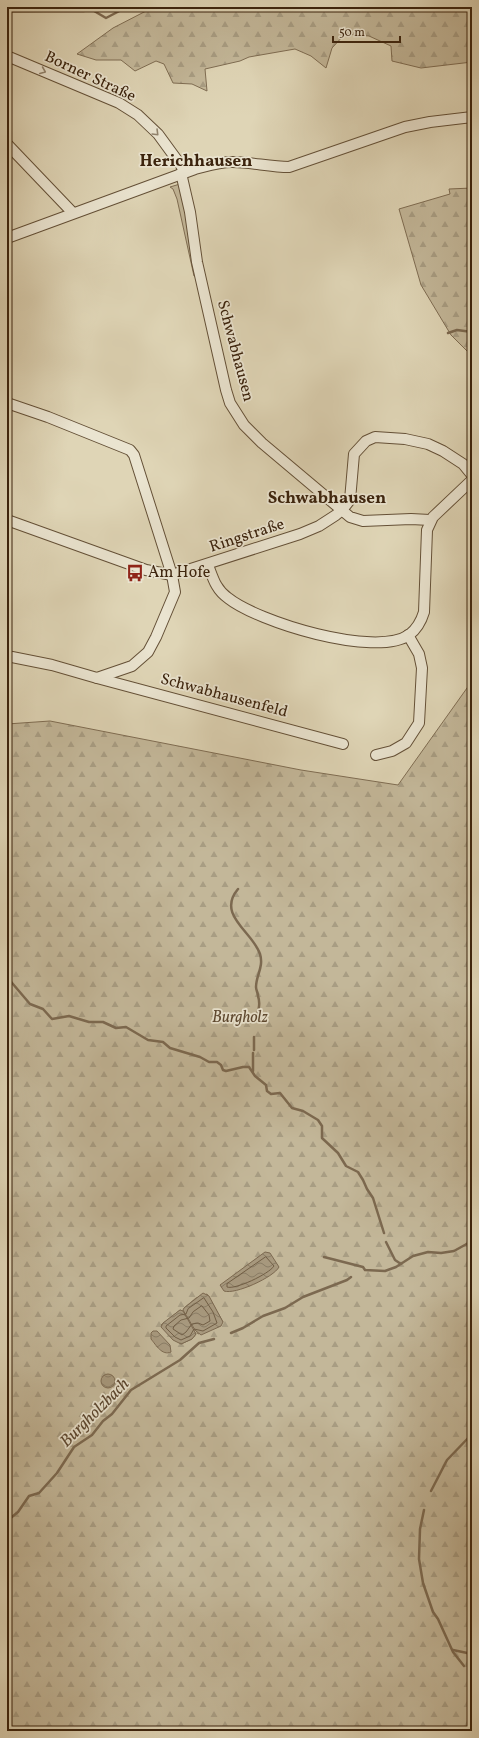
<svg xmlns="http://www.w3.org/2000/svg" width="479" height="1738" viewBox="0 0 479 1738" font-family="Vollkorn,serif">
<defs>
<pattern id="forest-firs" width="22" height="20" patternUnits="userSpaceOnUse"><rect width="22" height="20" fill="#c3b799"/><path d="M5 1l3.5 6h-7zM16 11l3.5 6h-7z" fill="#a89d83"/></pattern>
<pattern id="water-waves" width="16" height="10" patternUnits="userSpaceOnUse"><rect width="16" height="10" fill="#a7987d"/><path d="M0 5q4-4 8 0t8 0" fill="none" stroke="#897c65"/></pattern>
</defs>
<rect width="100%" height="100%" fill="#dfd5b6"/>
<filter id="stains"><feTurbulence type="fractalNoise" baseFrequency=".005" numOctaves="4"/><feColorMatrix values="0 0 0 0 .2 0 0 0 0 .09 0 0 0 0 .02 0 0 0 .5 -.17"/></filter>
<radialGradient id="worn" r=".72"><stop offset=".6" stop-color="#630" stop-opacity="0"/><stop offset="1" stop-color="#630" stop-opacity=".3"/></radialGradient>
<g fill="#c3b799" stroke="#7f6d53">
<path d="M7 7H91L85 11 7 12Z"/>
<path d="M180 184 197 276H194L177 199 173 189 170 187Z"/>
</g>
<g fill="url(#forest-firs)" stroke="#7f6d53" fill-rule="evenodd">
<path d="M147 7H472V62L421 68 392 61 391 46 369 36 345 34 332 48 326 68 311 56 295 49 249 57 240 61 205 69 207 91 192 84 173 83 164 64 156 61 135 71 121 60H96L77 54 113 28 146 11Z"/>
<path d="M472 188V356L451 335 421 285 399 209 450 194 449 189Z"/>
<path d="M472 681V1731H7V724L50 721 301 770 398 785ZM207 1294 223 1322 198 1334 184 1308 196 1298ZM180 1310 183 1311 196 1334 192 1339 181 1344 161 1325Z"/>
</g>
<g fill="url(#water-waves)" stroke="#7c6950">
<path d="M265 1252 270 1253 279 1267C274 1277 235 1295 224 1291L220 1285Z"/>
<path d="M203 1293 209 1296 223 1322 221 1326 201 1335 195 1330 183 1310 184 1308Z"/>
<path d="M180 1310 183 1311 196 1334 192 1339 181 1344 173 1340 161 1327 163 1323Z"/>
<path d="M153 1331H157L170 1345 171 1352C162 1356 156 1345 151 1339V1333Z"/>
<circle cx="108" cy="1381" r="7"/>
</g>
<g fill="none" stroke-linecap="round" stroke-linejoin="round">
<g stroke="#715e45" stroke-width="1">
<path d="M266 1257 274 1266C269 1274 235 1290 227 1287V1284Z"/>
<path d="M204 1298 213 1312 217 1323 203 1331 194 1329 190 1336 181 1340 175 1337 166 1328V1326L180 1315 186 1314 188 1309Z"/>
<path d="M202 1306 209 1315 210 1321 203 1325 198 1323 192 1324 186 1332 182 1335 173 1329 174 1326 181 1320 189 1318 193 1312Z"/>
</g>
<g stroke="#7c6950" stroke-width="2.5">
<path d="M7 11H84L89 8 106 18 127 7"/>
<path d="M448 333 457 330 472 332"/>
<path d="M238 889C216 915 253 932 260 954 264 967 256 975 256 987 256 990 258 993 258 996 261 1005 258 1013 254 1022"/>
<path d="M7 977 30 1004 43 1009 52 1019 69 1016 89 1022H103L116 1028 126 1027 148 1040 163 1042 170 1048 200 1057 209 1062H217L221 1065 223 1070 226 1071 243 1067H249L255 1076 266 1085 267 1091 271 1094 280 1093 292 1108 303 1111 318 1120 322 1126V1138L338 1153 346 1166 358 1172 363 1180 367 1189 373 1198 384 1233"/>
<path d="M254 1050V1037"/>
<path d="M253 1071V1053"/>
<path d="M386 1242 395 1260 401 1264"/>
<path d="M324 1257 363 1267 365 1270 385 1271 396 1267 413 1256 428 1252 441 1253 454 1251 472 1241"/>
<path d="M231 1333 243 1328 263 1316 285 1308 303 1297 347 1280 351 1277"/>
<path d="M431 1491 447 1460 472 1434"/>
<path d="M424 1510 420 1529 419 1559 423 1583 433 1612 438 1619 453 1652 464 1666"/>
<path d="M7 1521 18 1512 29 1496 39 1493 57 1473 74 1447 92 1435 103 1421 112 1414 131 1390 180 1360 199 1343 214 1339"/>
<path d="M453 1650 472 1654"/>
</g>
<g stroke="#645037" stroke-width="12">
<g id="street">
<path d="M7 56 119 103 138 115 158 134 185 171"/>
<path d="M7 144 73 213"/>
<path d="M181 173 190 212 197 262 226 390 230 403 244 425 262 443 350 517 363 521 411 519 430 520"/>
<path d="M7 238 195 169C207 166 219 162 232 162 251 162 270 167 289 167L405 127 430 122 472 117"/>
<path d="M7 403 48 417 130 450 134 455 172 575 175 592 156 637 148 652 132 666 97 678 52 665 7 656"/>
<path d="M7 520 146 570 172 575 300 534 319 526 336 515 342 510 350 500 354 454 366 441 375 437 405 439 428 444 443 451 463 464 472 475"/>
<path d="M208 565C213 578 216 590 228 598 258 622 375 658 409 635 417 629 421 622 424 612L427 530 433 517 472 480"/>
<path d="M97 678 343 744"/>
<path d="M376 755 392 751 406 743 419 723 422 668 419 654 408 635"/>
</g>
</g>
<use href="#street" stroke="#eae4d0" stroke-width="10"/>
</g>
<defs><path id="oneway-chevron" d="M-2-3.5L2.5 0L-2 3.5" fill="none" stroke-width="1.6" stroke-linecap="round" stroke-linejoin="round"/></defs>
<g stroke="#92846e">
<use href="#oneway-chevron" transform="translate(43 71) rotate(23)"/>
<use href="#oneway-chevron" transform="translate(156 133) rotate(45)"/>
</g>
<defs>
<g id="bus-bare" transform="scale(1.38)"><path d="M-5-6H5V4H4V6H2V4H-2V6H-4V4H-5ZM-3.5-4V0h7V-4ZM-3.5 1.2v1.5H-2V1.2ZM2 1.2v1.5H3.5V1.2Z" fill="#8f2418" stroke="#eae4d0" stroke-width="2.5" paint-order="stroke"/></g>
</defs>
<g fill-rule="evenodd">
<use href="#bus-bare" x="135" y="573"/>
</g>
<g text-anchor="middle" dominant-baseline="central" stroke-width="3.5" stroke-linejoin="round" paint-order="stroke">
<g font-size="16" fill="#3b230d" stroke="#eae4d0">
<text transform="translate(90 77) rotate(25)">Borner Straße</text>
<text transform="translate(235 351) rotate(75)">Schwabhausen</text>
<text transform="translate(247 536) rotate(-18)">Ringstraße</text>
<text transform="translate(224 696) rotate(15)">Schwabhausenfeld</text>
</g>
<g font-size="16" fill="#3b230d" stroke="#eae4d0" text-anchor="start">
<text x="148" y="573">Am Hofe</text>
</g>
<g font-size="16" font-style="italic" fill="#5d4830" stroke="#eae4d0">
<text x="240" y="1018">Burgholz</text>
</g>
<g font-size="17" font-weight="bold" fill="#3b230d" stroke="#eae4d0">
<text x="196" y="161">Herichhausen</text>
<text x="327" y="498">Schwabhausen</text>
</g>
<g font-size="17" font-style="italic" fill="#5b462f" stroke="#eae4d0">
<text transform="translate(95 1413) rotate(-45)">Burgholzbach</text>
</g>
</g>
<rect width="479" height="1738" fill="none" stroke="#dfd5b6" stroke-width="24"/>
<rect x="8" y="8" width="463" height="1722" fill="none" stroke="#3b230d" stroke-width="2"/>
<rect x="12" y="12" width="455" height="1714" fill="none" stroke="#3b230d"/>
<path d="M333 36v6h67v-6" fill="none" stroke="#3b230d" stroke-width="2"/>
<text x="339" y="36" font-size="12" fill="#3b230d" stroke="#eae4d0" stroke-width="3" paint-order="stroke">50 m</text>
<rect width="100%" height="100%" filter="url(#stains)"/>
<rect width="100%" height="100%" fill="url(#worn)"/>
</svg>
